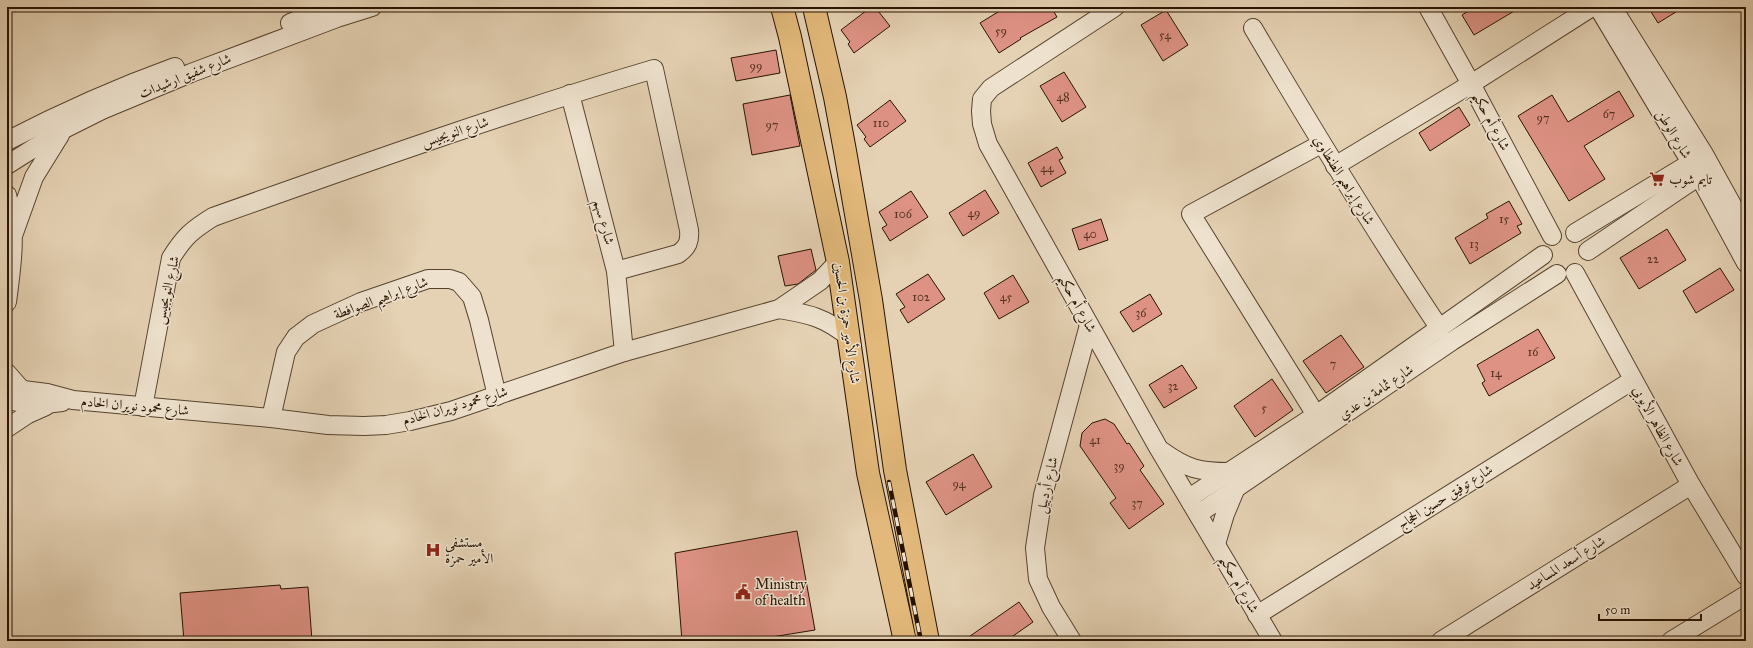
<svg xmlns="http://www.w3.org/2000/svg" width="1753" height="648" viewBox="0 0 1753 648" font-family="'IM FELL Great Primer',Amiri,serif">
<rect width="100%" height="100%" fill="#e5d2b4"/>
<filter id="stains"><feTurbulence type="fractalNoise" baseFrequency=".005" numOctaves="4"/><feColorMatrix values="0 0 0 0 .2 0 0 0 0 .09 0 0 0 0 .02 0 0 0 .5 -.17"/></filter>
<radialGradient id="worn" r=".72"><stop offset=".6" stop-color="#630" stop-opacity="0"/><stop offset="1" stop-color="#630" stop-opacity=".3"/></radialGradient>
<g fill="#de9284" stroke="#271302">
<path d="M871 7H875L890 26 854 53 848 44 850 42 841 30Z"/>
<path d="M1006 7H1051L1057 17 1020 38 1021 39 999 53 980 23Z"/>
<path d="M1475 7H1521L1474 35 1462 15Z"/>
<path d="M1648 7H1684L1658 23Z"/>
<path d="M1166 10 1188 45 1163 61 1141 25Z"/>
<path d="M776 50 780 73 736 81 731 58Z"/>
<path d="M1064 72 1086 107 1062 122 1040 86Z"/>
<path d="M1619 91 1634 116 1584 146 1605 179 1569 201 1518 116 1552 95 1568 122Z"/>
<path d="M790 95 800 146 752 155 743 104Z"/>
<path d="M890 100 906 121 870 147 864 139 866 137 857 125Z"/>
<path d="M1459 107 1470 125 1430 151 1419 133Z"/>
<path d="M1057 147 1063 158 1059 160 1066 173 1041 187 1028 163Z"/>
<path d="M985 190 999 213 963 236 949 213Z"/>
<path d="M911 191 928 217 890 241 882 228 887 225 879 212Z"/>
<path d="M1509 201 1522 224 1517 226 1521 233 1470 264 1455 238 1488 218 1486 214Z"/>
<path d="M1101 219 1108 240 1079 250 1072 229Z"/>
<path d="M1667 229 1686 260 1639 289 1620 258Z"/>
<path d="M811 249 816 270 798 284 785 286 778 256Z"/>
<path d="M1720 268 1734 290 1696 313 1683 291Z"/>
<path d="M928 274 945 299 908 323 900 310 905 307 896 294Z"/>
<path d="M1013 275 1029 302 999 319 984 293Z"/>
<path d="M1150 294 1162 314 1133 332 1120 312Z"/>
<path d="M1538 329 1555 358 1489 396 1482 383 1485 381 1477 365Z"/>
<path d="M1341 335 1364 367 1326 393 1303 361Z"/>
<path d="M1182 365 1197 388 1164 408 1149 385Z"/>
<path d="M1272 379 1293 410 1255 437 1234 406Z"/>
<path d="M1105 419 1114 424 1127 444 1129 443 1144 466 1140 470 1164 504 1129 529 1110 503 1116 498 1080 446 1082 433 1092 423Z"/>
<path d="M973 454 992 487 946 515 926 482Z"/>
<path d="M797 531 815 630 747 641H682L675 553Z"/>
<path d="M280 585 281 589 308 587 312 641H184L180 593Z"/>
<path d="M1019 602 1033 622 1006 641H963Z"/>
</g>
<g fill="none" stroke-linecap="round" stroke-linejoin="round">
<g stroke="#56432e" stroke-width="20">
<g id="minor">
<path d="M1115 7 991 88 982 99 981 111 982 124 988 144 1159 449 1273 641"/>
<path d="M1428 7 1471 84 1552 236"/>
<path d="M1598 7 1699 176 1746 263"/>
<path d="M1616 13 1704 154 1746 230"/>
<path d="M290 23 330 7"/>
<path d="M1253 28C1313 130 1374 230 1440 329"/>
<path d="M570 94 616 271 624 352"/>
<path d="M7 141C61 113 117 88 175 67"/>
<path d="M7 165 64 129 102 110 191 73 337 18 372 7"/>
<path d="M1335 166 1471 84 1592 7"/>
<path d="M7 195C17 231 12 265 7 302"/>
<path d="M14 233 34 177 60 135"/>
<path d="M1575 233 1702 156"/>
<path d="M1588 251 1708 170"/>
<path d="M1575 273 1691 485 1746 576"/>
<path d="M779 309C809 314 824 317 849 337"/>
<path d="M7 373 21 389"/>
<path d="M7 388 47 393 73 400 271 418 328 425 364 426 386 425 410 421 451 411 624 352 779 309 820 281 838 262"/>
<path d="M7 400 37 405 62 402"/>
<path d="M143 407 171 258C184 237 192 230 213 217 359 165 505 113 654 69L689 230C690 241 688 247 678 254L616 271"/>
<path d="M1316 415 1191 214 1321 144"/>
<path d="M271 418 286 352 296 337 313 324 361 302 428 279H450L459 282 472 297 479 320 497 396"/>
<path d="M7 428 28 414 46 406"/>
<path d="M1162 451C1187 469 1199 472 1230 472"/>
<path d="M1189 498 1316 415 1543 255"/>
<path d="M1198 514 1452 341 1557 274"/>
<path d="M1216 544 1225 514 1235 490"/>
<path d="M1257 615 1633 380"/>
<path d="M1072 641 1051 607 1038 579 1035 548 1043 495 1089 325"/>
<path d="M1441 641 1691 485"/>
<path d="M1671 641 1746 595"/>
</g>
</g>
<g stroke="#271302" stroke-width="24">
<g id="major">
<path d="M782 7 790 37 838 262 868 473 905 641"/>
<path d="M814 7 835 97 845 151 871 300 895 470 928 641"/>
</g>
</g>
<use href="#minor" stroke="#eee2ce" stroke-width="18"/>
<use href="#major" stroke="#e2b97a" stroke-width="22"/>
<g stroke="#271302" stroke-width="4.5">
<path id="rail" d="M889 482 921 641"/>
</g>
<use href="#rail" stroke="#eee2ce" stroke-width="3" stroke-dasharray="9" stroke-linecap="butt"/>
</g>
<defs>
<g id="supermarket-bare" transform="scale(1.2)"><path d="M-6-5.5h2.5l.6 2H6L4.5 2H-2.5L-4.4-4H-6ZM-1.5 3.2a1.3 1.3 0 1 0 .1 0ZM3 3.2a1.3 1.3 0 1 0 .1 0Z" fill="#8f2418" stroke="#eee2ce" stroke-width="2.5" paint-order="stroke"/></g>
<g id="hospital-bare" transform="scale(1.2)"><path d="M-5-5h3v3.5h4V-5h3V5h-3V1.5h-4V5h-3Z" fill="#8f2418" stroke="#eee2ce" stroke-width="2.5" paint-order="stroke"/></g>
<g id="civic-bare" transform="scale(1.2)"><path d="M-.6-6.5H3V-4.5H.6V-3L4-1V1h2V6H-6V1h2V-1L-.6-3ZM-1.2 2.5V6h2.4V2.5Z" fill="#8f2418" stroke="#eee2ce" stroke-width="2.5" paint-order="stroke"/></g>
</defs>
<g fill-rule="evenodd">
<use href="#supermarket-bare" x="1657" y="179"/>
<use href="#hospital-bare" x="433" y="550"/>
<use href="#civic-bare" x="743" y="592"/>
</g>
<g text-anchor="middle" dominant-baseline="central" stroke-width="3" stroke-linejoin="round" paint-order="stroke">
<g font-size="12" fill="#532">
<text x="1001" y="31">59</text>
<text x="1165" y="35">54</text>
<text x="756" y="66">99</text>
<text x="1063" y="97">48</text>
<text x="1609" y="114">67</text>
<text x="1543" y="118">97</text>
<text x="881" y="123">110</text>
<text x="772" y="125">97</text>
<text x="1047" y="168">44</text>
<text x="974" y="213">49</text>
<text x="903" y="214">106</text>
<text x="1504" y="219">15</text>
<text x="1090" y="234">40</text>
<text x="1474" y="244">13</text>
<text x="1653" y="259">22</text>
<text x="921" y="297">102</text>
<text x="1006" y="297">45</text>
<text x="1141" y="313">36</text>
<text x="1533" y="352">16</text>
<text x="1333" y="364">7</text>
<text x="1496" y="373">14</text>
<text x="1173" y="386">32</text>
<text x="1264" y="408">5</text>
<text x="1095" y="440">41</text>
<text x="1119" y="466">39</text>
<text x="959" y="484">94</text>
<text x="1137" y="503">37</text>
</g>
<g font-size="14" fill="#271302" stroke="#eee2ce">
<text transform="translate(185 76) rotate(-22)">شارع شفيق ارشيدات</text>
<text transform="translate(1491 121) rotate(62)">شارع أم حكيم</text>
<text transform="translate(455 132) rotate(-18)">شارع النويجيس</text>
<text transform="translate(1674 134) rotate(59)">شارع الوطن</text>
<text transform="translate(1344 180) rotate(58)">شارع إبراهيم الطنطاوي</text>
<text transform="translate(604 222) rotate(75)">شارع سهم</text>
<text transform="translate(167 290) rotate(-77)">شارع النويجيس</text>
<text transform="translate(381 298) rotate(-20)">شارع إبراهيم الصوافطة</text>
<text transform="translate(1077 303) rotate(61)">شارع أم حكيم</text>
<text transform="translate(847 323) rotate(82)">شارع الأمير حمزة بن الحسين</text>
<text transform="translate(1376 392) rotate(-34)">شارع ثمامة بن عدي</text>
<text transform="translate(135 406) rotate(5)">شارع محمود نويران الخادم</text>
<text transform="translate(455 406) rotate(-16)">شارع محمود نويران الخادم</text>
<text transform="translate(1658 426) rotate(61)">شارع الظاهر الأيوبي</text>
<text transform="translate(1047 485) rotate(-77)">شارع أردبيل</text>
<text transform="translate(1445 497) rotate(-32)">شارع توفيق حسين الحجاج</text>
<text transform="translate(1566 563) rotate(-32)">شارع أسعد المساعيد</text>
<text transform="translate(1239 584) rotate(60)">شارع أم حكيم</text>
</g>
<g font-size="14" fill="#271302" stroke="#eee2ce" text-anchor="start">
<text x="1669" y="179">تايم شوب</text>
<text x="445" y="542">مستشفى<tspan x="445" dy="16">الأمير حمزة</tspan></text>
<text x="755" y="584">Ministry<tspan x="755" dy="16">of health</tspan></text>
</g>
</g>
<rect width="1753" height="648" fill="none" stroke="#e5d2b4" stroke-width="24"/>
<rect x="8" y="8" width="1737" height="632" fill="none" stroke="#271302" stroke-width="2"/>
<rect x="12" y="12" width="1729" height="624" fill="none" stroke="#271302"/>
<path d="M1599 614v6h102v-6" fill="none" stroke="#271302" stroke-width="2"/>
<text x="1605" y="614" font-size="12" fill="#271302" stroke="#eee2ce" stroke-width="3" paint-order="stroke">50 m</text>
<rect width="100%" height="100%" filter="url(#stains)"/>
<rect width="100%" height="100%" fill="url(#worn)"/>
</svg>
